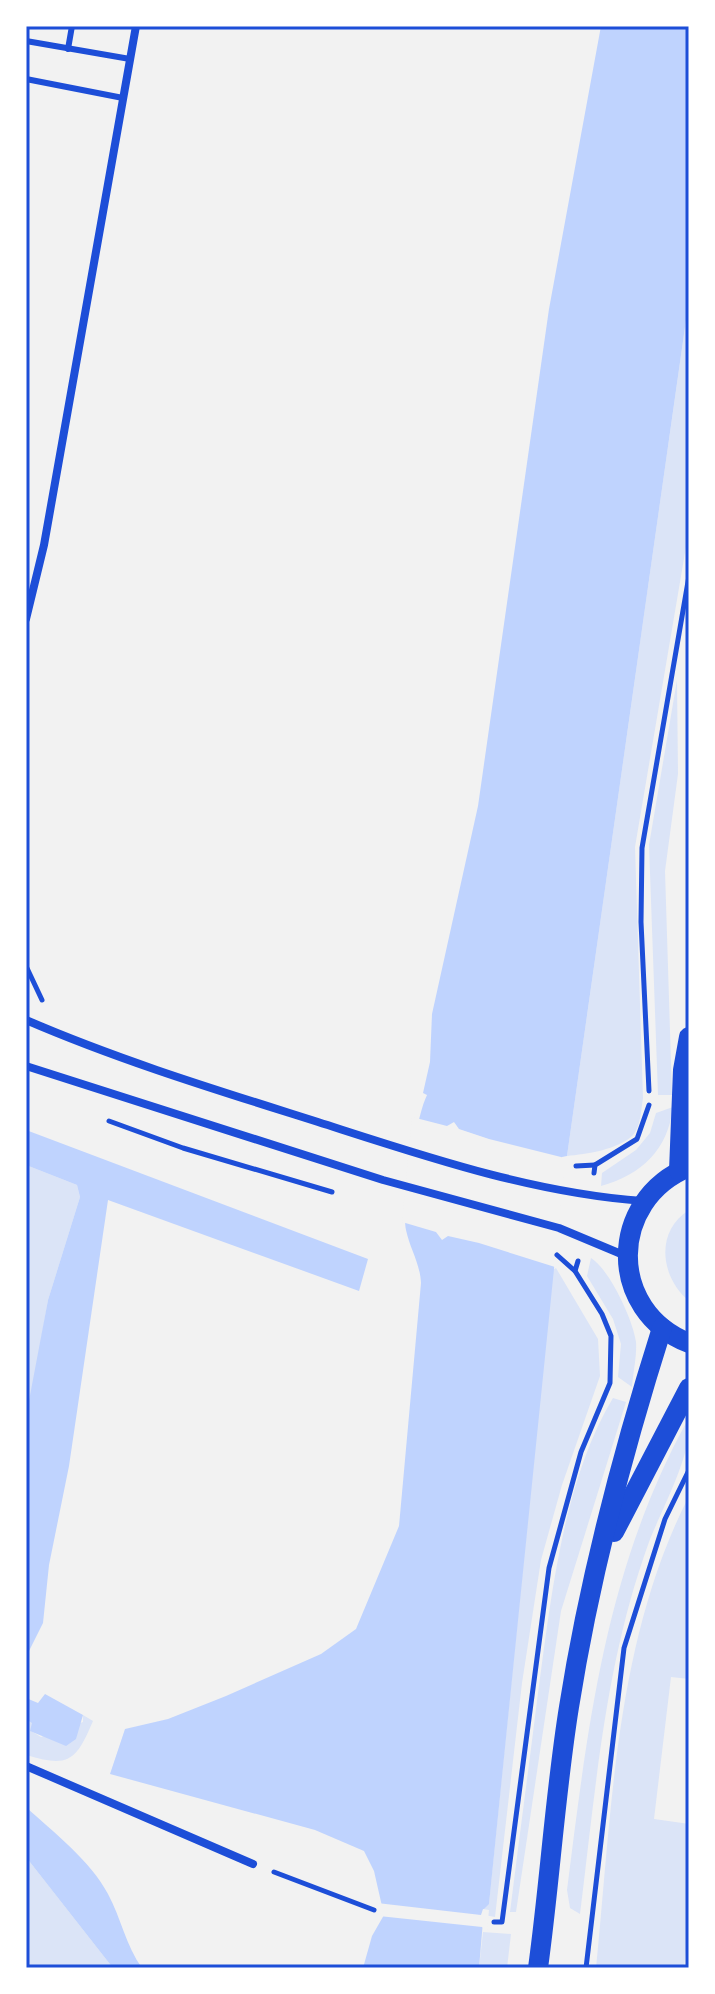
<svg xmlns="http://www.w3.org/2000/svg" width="715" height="1994" viewBox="0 0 715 1994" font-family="'Varela Round',sans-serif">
<rect width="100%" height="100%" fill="#f2f2f2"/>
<g fill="#dbe4f7">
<path d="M689 299V529L635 847 643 1098C641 1109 641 1126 633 1135 618 1150 586 1154 567 1156Z"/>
<path d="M677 680 678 774 665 871 672 1095H658L649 845Z"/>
<path d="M673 1107C668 1150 641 1175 601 1186L602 1173 636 1150 650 1133 656 1113Z"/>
<path d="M26 1165 77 1185 80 1197 48 1300 26 1427Z"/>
<path d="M689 1210V1301C661 1278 654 1232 689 1210Z"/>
<path d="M591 1258C610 1270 633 1320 636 1342 637 1356 633 1373 632 1387L618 1377 621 1344 613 1319 587 1276Z"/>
<path d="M556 1268 598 1339 600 1376 562 1485 541 1560 522 1683 495 1917 484 1915V1909L489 1903 553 1270Z"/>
<path d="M613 1398 626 1402 561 1611 516 1912H510C519 1839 529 1766 538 1693 551 1598 563 1481 613 1398Z"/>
<path d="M686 1423C698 1443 658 1517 649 1542 605 1663 596 1786 580 1914L570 1908 567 1890C588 1725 605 1572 686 1423Z"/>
<path d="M689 1496V1679L671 1677 654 1819 689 1824V1922L684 1968H596C612 1809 615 1641 689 1496Z"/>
<path d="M83 1715 93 1721C76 1761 69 1768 26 1755V1719L33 1722 31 1731 41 1737 83 1722Z"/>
<path d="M26 1857 113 1968H26Z"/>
<path d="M483 1932 511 1934 507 1968H479Z"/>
</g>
<g fill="#bfd3fe">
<path d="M601 26H689V299L567 1156 562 1157 554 1269 489 1904 484 1909 479 1968H363L372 1936 384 1915 374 1871 364 1851 315 1830 110 1774 125 1729 168 1719 226 1696 321 1654 356 1629 399 1526 421 1283C420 1263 410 1249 406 1230 401 1207 416 1117 427 1095L423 1093 430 1062 432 1014 478 806 549 309Z"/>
<path d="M26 1130 368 1259 359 1291 108 1200 69 1466 49 1565 43 1623 26 1657 28 1406 48 1300 80 1197 77 1185 26 1165Z"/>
<path d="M45 1694 83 1715 76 1739 66 1746 30 1731 32 1723 26 1719V1698L38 1703Z"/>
<path d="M26 1807C54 1833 90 1860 108 1894 121 1918 126 1946 142 1968H113L26 1857Z"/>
</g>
<g fill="#f2f2f2">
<path d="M412 1117 447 1126 454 1122 459 1129 489 1139 565 1158 555 1267 479 1243 448 1236 442 1240 436 1232 402 1222Z"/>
<path d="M377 1903 481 1915 483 1909 489 1910 487 1931 482 1927 379 1916Z"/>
</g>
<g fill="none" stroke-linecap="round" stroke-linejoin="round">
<g stroke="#1d4ed8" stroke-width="5">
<path d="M26 966 42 1000"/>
<path d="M649 1091 641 922 642 848 689 576"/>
<path d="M109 1121 183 1148 332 1192"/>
<path d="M576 1166 595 1165"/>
<path d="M594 1173 595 1165 637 1139 649 1105"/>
<path d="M557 1255 575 1271"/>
<path d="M274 1872 374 1910"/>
<path d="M494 1922H502L549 1568 581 1452 610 1383 611 1336 602 1314 575 1271 578 1261"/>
<path d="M586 1968 624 1648 665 1519 689 1470"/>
</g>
<g stroke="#1d4ed8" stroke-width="6">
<path d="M26 41 130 59"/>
<path d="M68 49 72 26"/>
<path d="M26 79 123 98"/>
</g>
<g stroke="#1d4ed8" stroke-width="8">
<path d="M26 619 44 545 136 26"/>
<path d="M26 1020C121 1061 220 1091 318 1122 424 1156 532 1193 643 1201"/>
<path d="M26 1066 383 1180 559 1228 626 1256"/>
<path d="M26 1766 253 1864"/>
</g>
<g stroke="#1d4ed8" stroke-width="20">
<path d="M689 1167C608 1200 607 1311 689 1343"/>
<path d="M679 1171 683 1070 689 1037"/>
<path d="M614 1532 689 1388"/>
<path d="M538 1968C550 1881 555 1794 569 1707 589 1580 623 1451 662 1328"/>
</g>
</g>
<rect width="715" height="1994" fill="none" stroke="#ffffff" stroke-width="56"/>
<rect x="28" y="28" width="659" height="1938" fill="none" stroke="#1d4ed8" stroke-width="3"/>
</svg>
